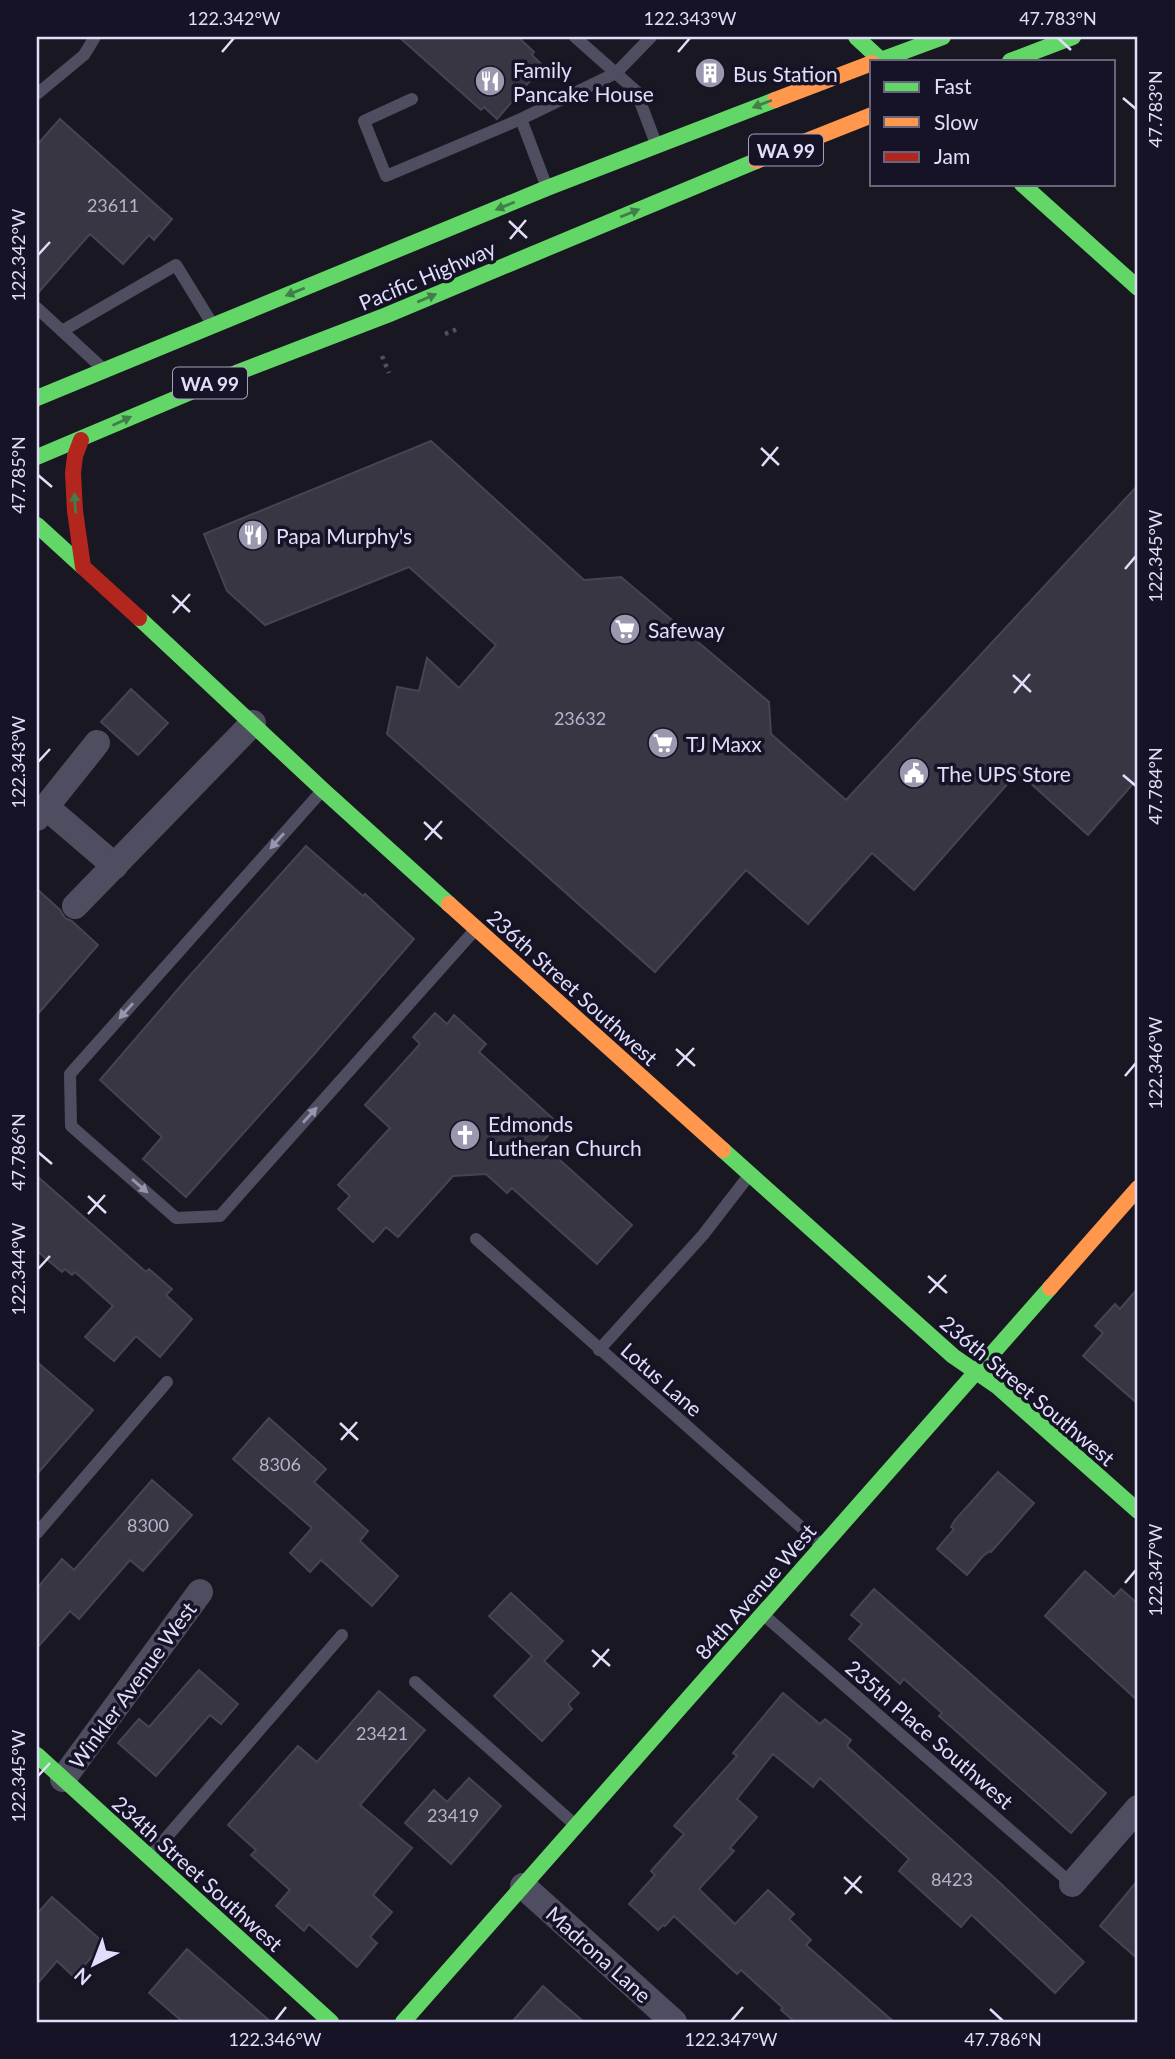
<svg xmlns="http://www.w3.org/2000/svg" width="1175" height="2059" viewBox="0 0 1175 2059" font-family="Lato,sans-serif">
<rect width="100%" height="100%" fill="#191722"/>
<g fill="#383643" stroke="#464354" stroke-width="2">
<path d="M399 37H518L534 52 532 55 543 66 497 119 484 107 481 110Z"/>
<path d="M60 119 172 219 154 240 149 235 123 264 90 234 37 294V145Z"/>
<path d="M431 441 584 580 621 577 769 702 771 734 846 800 1138 485V778L1088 835 1018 772 914 890 872 853 808 924 746 870 655 972 387 734 397 687 419 691 427 658 459 688 496 645 409 567 265 625 227 591 204 534Z"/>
<path d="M131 689 168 723 138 755 101 722Z"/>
<path d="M306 846 363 896 365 894 414 939 316 1052 186 1197 143 1159 162 1137 100 1080 185 981Z"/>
<path d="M37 889 60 910 65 918 72 921 98 945 37 1015Z"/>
<path d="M435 1013 447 1024 454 1015 486 1044 479 1052 559 1124 541 1143 632 1225 597 1264 512 1188 507 1193 486 1174 453 1176 398 1237 386 1227 373 1242 338 1209 350 1196 338 1185 390 1128 365 1105 420 1044 413 1037Z"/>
<path d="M37 1176 146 1272 149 1269 172 1289 166 1295 192 1319 160 1357 136 1336 114 1361 85 1337 113 1306 75 1272 72 1275 65 1269 62 1272 37 1251Z"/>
<path d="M1138 1288V1404L1083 1356 1103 1333 1095 1326 1115 1304 1120 1309Z"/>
<path d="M37 1362 93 1410 37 1474Z"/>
<path d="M269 1418 326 1469 314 1482 368 1531 360 1541 398 1576 372 1606 321 1560 310 1572 290 1553 312 1528 233 1459Z"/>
<path d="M998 1472 1034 1503 991 1552 990 1551 983 1556 967 1575 937 1549 954 1529 951 1527 955 1520Z"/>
<path d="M152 1480 192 1515 143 1571 130 1560 79 1619 70 1611 37 1648V1588L62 1559 74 1570Z"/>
<path d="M1085 1571 1114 1597 1121 1589 1138 1604V1701L1045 1616Z"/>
<path d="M874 1589 1106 1793 1071 1833 939 1716 942 1713 904 1679 900 1684 849 1639 862 1624 851 1615Z"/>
<path d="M511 1593 563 1641 544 1661 579 1693 568 1704 572 1709 542 1741 494 1696 532 1656 489 1616Z"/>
<path d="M199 1670 238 1704 221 1724 210 1715 156 1776 118 1743 139 1719 149 1727Z"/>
<path d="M379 1691 425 1730 360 1805 412 1848 373 1895 392 1912 370 1937 377 1943 357 1967 309 1924 304 1931 276 1906 290 1890 251 1855 256 1850 228 1825 298 1746 317 1762Z"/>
<path d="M783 1693 820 1724 825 1719 851 1740 847 1746 999 1882 1084 1962 1055 1993 973 1916 971 1915 961 1927 899 1871 909 1859 820 1778 813 1787 773 1754 737 1799 757 1817 730 1848 734 1851 699 1889 735 1924 768 1890 794 1914 789 1919 811 1940 806 1945 894 2022H795L781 2010 783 2008 741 1970 737 1974 674 1916 665 1926 663 1925 658 1930 629 1904 655 1875 651 1871 684 1834 674 1826 737 1756 733 1753Z"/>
<path d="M469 1778 501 1806 451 1864 405 1823 434 1790 447 1802Z"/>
<path d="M1138 1880V1959L1100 1926Z"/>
<path d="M52 1897 104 1943 74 1977 57 1961 37 1984V1914Z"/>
<path d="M187 1949 271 2022H183L149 1993Z"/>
<path d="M543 1986 555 1997 584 2022H512Z"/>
</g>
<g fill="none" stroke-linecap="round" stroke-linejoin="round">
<g stroke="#49535e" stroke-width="4.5" stroke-dasharray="3.5 5" stroke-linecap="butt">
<path d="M445 334 460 328"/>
<path d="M382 356 389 373"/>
</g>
<g stroke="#4f4e61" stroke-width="12">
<path d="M575 37 636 91 655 141"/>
<path d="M37 94 84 55 95 37"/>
<path d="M412 99 364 121 386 176 521 119 616 73 651 37"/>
<path d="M521 119 546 185"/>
<path d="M37 308 100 366"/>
<path d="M62 331 176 265 211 322"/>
<path d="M320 793 70 1074 71 1126 176 1218 220 1216 474 931"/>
<path d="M476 1239 819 1543"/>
<path d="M599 1350 703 1235 747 1178"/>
<path d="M37 1533 167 1382"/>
<path d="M766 1617 1072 1884"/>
<path d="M415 1682 573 1823"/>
<path d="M152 1854 342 1635"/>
</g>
<g stroke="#4f4e61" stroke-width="26">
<path d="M46 807 115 866"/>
<path d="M37 818 97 743"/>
<path d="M75 906 253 723"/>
<path d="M63 1779 200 1592"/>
<path d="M1072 1884 1138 1808"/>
<path d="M523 1886 674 2022"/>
</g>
<g stroke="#63d668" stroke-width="16">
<path d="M856 37 882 61"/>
<path d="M878 61 943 37"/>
<path d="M1010 61 1073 37"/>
<path d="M1022 184 1138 288"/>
<path d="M37 398 547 188 775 100"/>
<path d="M37 457 236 373 387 315 756 161"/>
<path d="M37 525 83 567"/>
<path d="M139 618 323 790 449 904"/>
<path d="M723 1150 953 1356 998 1387 1138 1511"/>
<path d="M37 1755 331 2022"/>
<path d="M403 2022 1050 1288"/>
</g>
<g stroke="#ff974d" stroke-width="16">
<path d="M775 100 872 63"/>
<path d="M756 161 872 115"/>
<path d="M449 904 723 1150"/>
<path d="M1050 1288 1138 1188"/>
</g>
<path stroke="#b3261e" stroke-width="16" d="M81 440 75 456 73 473 75 511 83 567 139 618"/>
</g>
<defs><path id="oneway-solid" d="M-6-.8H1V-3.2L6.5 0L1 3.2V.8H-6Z" transform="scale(1.75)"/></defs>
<g fill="#407e4a">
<use href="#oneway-solid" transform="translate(762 104) rotate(159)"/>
<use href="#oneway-solid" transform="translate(505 206) rotate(158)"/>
<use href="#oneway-solid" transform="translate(630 213) rotate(-22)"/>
<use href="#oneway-solid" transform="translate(295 292) rotate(158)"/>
<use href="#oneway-solid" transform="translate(427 298) rotate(-23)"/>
<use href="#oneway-solid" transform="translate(122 421) rotate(-26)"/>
<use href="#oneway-solid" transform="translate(75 503) rotate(-94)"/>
</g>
<g fill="#9896ae">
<use href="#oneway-solid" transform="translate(277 841) rotate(132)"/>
<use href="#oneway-solid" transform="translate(126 1011) rotate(132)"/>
<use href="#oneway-solid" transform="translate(310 1115) rotate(-48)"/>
<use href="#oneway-solid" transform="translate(140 1186) rotate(41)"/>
</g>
<path fill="none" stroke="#e0defa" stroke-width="2.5" d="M1058 38 1071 50M222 52 234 38M678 52 690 38M1123 98 1136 109M509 221 527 238M510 239 526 220M38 255 50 242M761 448 779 465M762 466 778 447M38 475 52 487M1125 569 1136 556M172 595 190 612M173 613 190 594M1013 675 1031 692M1014 693 1030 674M38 762 50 749M1123 775 1136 786M424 822 442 839M425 840 442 821M676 1049 695 1066M677 1066 694 1048M1125 1076 1136 1063M38 1152 52 1164M88 1196 106 1213M88 1214 105 1195M38 1269 50 1256M928 1276 947 1293M929 1293 946 1275M340 1423 358 1440M341 1440 357 1422M1125 1583 1136 1570M592 1650 610 1666M593 1667 609 1649M38 1776 50 1763M844 1877 862 1893M845 1894 861 1876M990 2009 1003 2021M275 2021 286 2007M731 2021 743 2007"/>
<defs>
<g id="building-disc" transform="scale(1.575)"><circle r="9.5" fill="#9a98ae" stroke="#161326"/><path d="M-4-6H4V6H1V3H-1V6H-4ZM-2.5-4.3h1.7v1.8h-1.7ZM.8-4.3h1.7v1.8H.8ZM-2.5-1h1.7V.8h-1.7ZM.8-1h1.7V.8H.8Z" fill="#fff"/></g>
<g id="restaurant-disc" transform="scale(1.575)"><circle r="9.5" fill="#9a98ae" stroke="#161326"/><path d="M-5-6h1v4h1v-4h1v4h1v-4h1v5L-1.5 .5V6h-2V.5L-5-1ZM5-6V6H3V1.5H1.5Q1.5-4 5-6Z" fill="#fff"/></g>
<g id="supermarket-disc" transform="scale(1.575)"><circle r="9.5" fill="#9a98ae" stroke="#161326"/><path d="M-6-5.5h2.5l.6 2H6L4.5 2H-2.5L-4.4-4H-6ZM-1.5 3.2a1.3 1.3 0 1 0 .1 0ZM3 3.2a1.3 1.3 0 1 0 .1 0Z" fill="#fff"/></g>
<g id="civic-disc" transform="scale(1.575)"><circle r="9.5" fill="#9a98ae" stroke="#161326"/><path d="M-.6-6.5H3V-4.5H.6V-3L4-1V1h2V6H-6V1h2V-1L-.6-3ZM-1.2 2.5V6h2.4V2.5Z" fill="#fff"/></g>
<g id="church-disc" transform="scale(1.575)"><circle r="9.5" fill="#9a98ae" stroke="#161326"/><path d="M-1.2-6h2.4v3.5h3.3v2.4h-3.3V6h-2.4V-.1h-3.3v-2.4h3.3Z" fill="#fff"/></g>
</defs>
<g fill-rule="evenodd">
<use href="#building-disc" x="710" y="73"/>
<use href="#restaurant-disc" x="490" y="81"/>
<use href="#restaurant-disc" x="253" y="535"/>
<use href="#supermarket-disc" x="625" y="629"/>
<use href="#supermarket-disc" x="663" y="743"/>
<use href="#civic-disc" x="914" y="773"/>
<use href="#church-disc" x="465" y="1135"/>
</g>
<g text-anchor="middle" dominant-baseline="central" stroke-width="7" stroke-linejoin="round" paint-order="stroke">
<g font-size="18" fill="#b6b4cc">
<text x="113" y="205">23611</text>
<text x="580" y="718">23632</text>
<text x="280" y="1464">8306</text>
<text x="148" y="1525">8300</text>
<text x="382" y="1733">23421</text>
<text x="453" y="1815">23419</text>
<text x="952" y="1879">8423</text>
</g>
<g fill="#161326" stroke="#a3a1ba" stroke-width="2">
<rect x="749" y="134.5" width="74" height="31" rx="5"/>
<rect x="173" y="367.5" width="74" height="31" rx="5"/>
</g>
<g font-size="19" font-weight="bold" fill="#e0defa">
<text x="786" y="150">WA 99</text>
<text x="210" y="383">WA 99</text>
</g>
<g font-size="21" fill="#e0defa" stroke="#161326" text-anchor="start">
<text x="513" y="69">Family<tspan x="513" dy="24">Pancake House</tspan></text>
<text x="733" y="73">Bus Station</text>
<text x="276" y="535">Papa Murphy's</text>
<text x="648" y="629">Safeway</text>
<text x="686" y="743">TJ Maxx</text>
<text x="937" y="773">The UPS Store</text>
<text x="488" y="1123">Edmonds<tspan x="488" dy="24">Lutheran Church</tspan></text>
</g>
<g font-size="21" fill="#e0defa" stroke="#161326">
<text transform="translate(427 275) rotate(-23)">Pacific Highway</text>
<text transform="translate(573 987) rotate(42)">236th Street Southwest</text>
<text transform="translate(662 1379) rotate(41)">Lotus Lane</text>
<text transform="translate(1028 1390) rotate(40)">236th Street Southwest</text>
<text transform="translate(755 1591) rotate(-49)">84th Avenue West</text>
<text transform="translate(132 1685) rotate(-54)">Winkler Avenue West</text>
<text transform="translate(930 1734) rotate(41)">235th Place Southwest</text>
<text transform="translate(198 1873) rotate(42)">234th Street Southwest</text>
<text transform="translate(599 1954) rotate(42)">Madrona Lane</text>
</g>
</g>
<rect width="1175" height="2059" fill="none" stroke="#161326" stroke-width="77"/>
<rect x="870" y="60" width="245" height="126" fill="#161326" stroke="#67647b" stroke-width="2"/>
<rect x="884" y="82" width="35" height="10" fill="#63d668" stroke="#67647b" stroke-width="2"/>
<text x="934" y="94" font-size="21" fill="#e0defa">Fast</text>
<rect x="884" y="117" width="35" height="10" fill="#ff974d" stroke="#67647b" stroke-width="2"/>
<text x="934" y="130" font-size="21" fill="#e0defa">Slow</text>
<rect x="884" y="152" width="35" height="10" fill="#b3261e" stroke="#67647b" stroke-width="2"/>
<text x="934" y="164" font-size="21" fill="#e0defa">Jam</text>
<g transform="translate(94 1964) rotate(222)" stroke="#161326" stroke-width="5" paint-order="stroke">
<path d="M0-5L12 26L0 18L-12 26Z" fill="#e0defa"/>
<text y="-10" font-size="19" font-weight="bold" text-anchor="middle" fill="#e0defa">N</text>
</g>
<rect x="38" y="38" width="1098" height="1983" fill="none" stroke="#e0defa" stroke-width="2.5"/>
<g font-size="18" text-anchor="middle" fill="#e0defa">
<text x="234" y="25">122.342°W</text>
<text x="690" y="25">122.343°W</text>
<text x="1058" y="25">47.783°N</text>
<text transform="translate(1156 109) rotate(-90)" y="6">47.783°N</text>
<text transform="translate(19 255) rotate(-90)" y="6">122.342°W</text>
<text transform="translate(19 475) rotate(-90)" y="6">47.785°N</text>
<text transform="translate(1156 556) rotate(-90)" y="6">122.345°W</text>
<text transform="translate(19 762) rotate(-90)" y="6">122.343°W</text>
<text transform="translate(1156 786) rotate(-90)" y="6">47.784°N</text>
<text transform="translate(1156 1063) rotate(-90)" y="6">122.346°W</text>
<text transform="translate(19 1152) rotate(-90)" y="6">47.786°N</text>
<text transform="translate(19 1269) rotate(-90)" y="6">122.344°W</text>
<text transform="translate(1156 1570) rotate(-90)" y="6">122.347°W</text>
<text transform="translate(19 1776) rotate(-90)" y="6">122.345°W</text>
<text x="275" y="2046">122.346°W</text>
<text x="731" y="2046">122.347°W</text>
<text x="1003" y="2046">47.786°N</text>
</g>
</svg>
